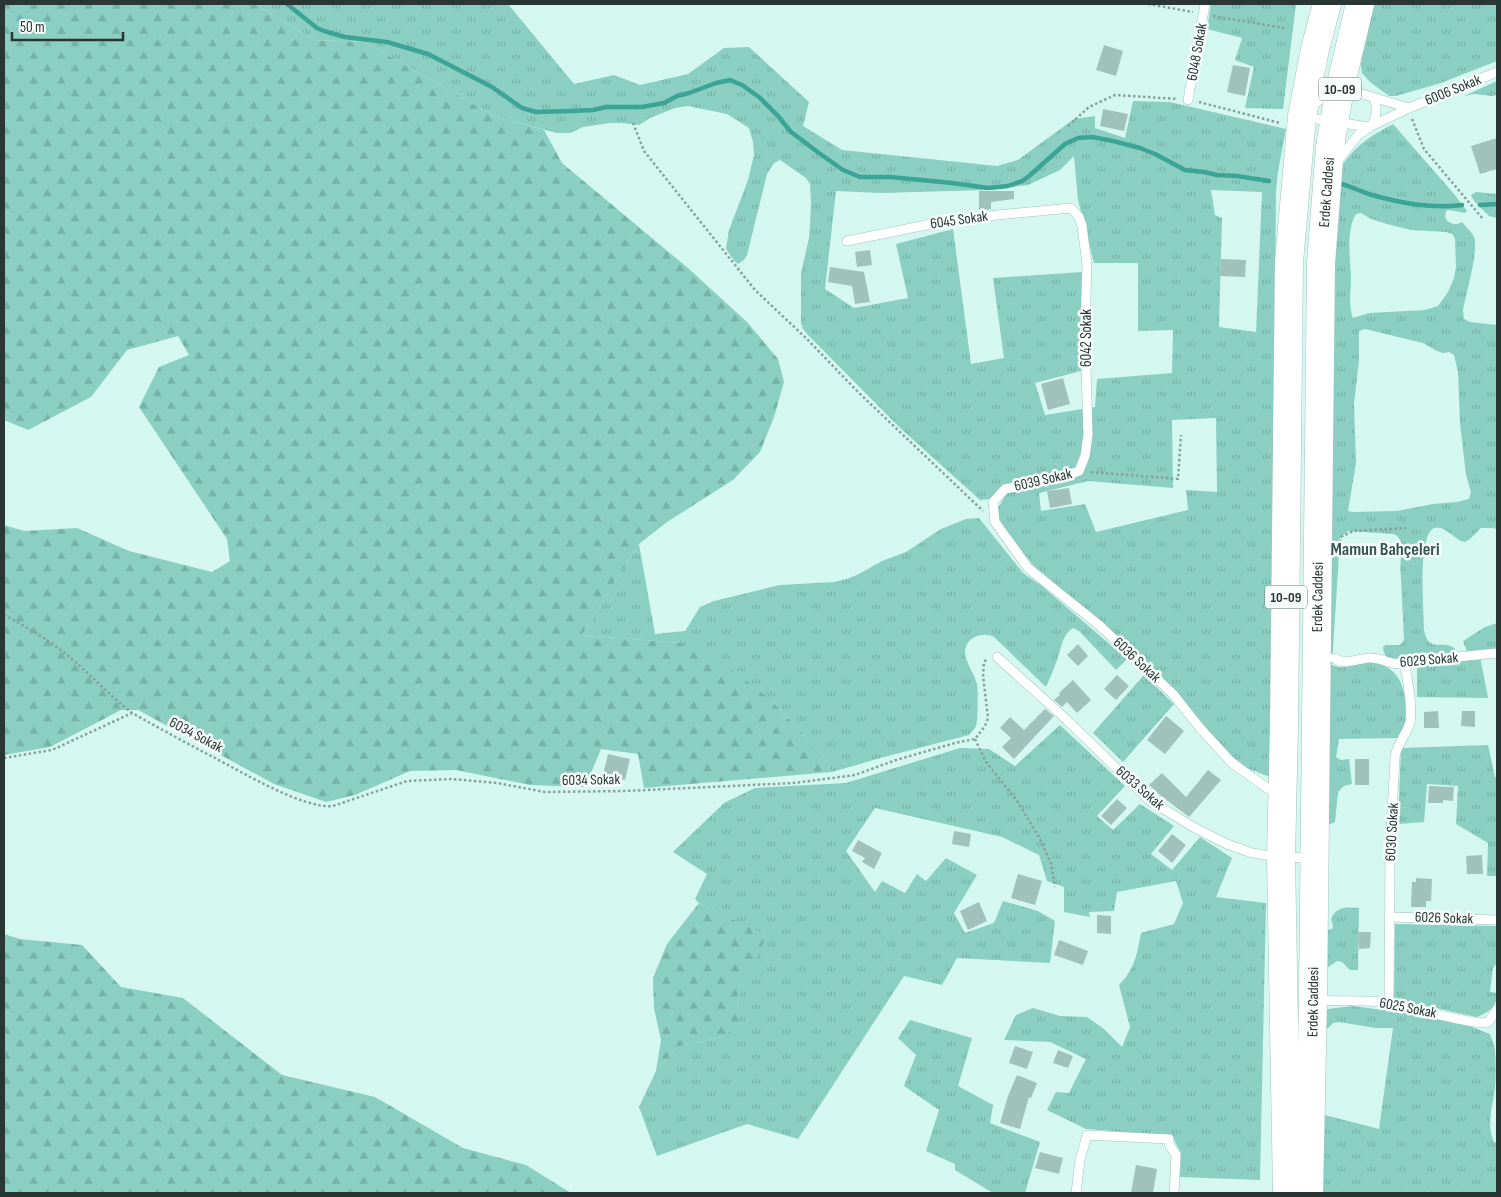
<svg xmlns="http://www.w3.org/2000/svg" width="1501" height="1197" viewBox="0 0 1501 1197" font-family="'Sofia Sans Condensed',sans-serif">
<defs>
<pattern id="grass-tufts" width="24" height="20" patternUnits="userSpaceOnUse" patternTransform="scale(1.25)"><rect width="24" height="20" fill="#8acfc2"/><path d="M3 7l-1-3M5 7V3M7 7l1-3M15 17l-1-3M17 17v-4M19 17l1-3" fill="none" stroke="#77b2a7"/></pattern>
<pattern id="forest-firs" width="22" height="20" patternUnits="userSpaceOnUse" patternTransform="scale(1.25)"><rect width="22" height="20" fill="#8acfc2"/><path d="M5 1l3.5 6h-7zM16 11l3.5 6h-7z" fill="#77b2a7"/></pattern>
</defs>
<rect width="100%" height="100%" fill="#d4f8f0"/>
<g fill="url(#grass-tufts)" fill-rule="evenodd">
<path d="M257 4H508L574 84 614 75 640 85 688 74 724 48 749 47 809 102 803 126 842 150 997 166 1018 160 1074 119 1095 116V128L1125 138 1133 101 1170 102 1286 129 1278 171 1276 191 1270 777 1249 769 1228 753 1168 684 1088 611 1033 565 1003 526 998 516V508L1004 498 980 500 899 427 807 334 803 329 801 323V273L809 238 810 225 811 203 810 184 806 178 780 160 774 163 767 174 747 255 744 260 738 264C732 260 730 254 726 249L729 230 748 180 754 155 753 142 749 128 727 114 688 106 675 108 650 118 639 125 622 123H610L583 127 570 133H557L496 117 365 42 315 40 262 9ZM1074 156 1078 200 1094 263H1138V331L1173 330 1172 373 1097 379 1095 407 1045 415 1035 383 1081 371 1082 272 993 278 1004 358 971 364 953 229 896 244 908 298 854 308 825 289 836 191 880 193 988 190 1028 185 1060 170ZM1211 190 1262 192 1256 332 1219 327 1222 218 1215 215ZM1216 418 1217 492 1186 490 1188 510 1096 532 1085 504 1041 511 1039 493 1088 481 1173 488 1172 420Z"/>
<path d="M1211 4H1296L1283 109 1245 108 1254 67 1235 60 1242 38 1207 29Z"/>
<path d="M1373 4H1497V61L1441 83 1396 96H1389L1370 82 1362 73 1360 61Z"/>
<path d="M1497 81V95L1492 96 1474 94 1464 96Z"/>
<path d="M1393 124 1454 194 1467 211 1465 213 1449 210 1446 211 1445 217C1448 224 1456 226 1462 222 1466 227 1471 231 1474 237 1479 250 1466 294 1463 310L1464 319 1470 322 1497 325V529L1492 528H1481L1470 539 1465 542C1455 541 1445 524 1434 528 1417 536 1424 613 1424 630 1429 655 1444 638 1455 649L1452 654C1441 654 1430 652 1419 653 1407 655 1384 667 1383 647L1385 645H1400L1404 640 1401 578C1399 567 1403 547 1400 540 1398 536 1397 536 1394 534L1348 531 1340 538 1332 665C1345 670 1349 665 1362 663 1381 660 1398 670 1403 689 1405 694 1405 700 1405 705 1407 715 1405 730 1398 738L1339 739 1336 757 1341 760 1349 759 1352 784 1344 786 1338 792 1335 822 1328 825 1327 930 1332 929 1333 926 1331 919C1336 906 1347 907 1359 908L1358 970H1350L1342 962 1337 961 1327 968 1324 973 1323 480 1338 171C1355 146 1367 138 1393 124ZM1361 213 1371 219 1387 224 1411 230 1446 232 1452 234 1455 238 1456 267 1454 278 1448 292 1438 306 1425 310 1369 313 1353 318C1348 305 1351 290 1351 276 1350 258 1346 230 1356 214ZM1365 329 1423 343 1437 351 1443 353 1449 352 1454 355 1458 372 1460 424 1466 475 1471 492 1469 499 1457 502 1433 504 1397 511 1353 512 1348 511 1356 463 1354 403 1359 361V331Z"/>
<path d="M1476 192 1497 194V218L1489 216 1474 201 1471 195Z"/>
<path d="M979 518 1023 573 1042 586 1127 659 1116 670 1079 631 1073 628C1061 636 1062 648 1057 660 1054 669 1050 678 1046 687L994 637C983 631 966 637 965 651 965 662 974 673 977 684 978 688 978 722 976 726 975 729 971 732 969 735L884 757 832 772 820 752 772 701 680 643 582 635 639 544 655 634 685 631 700 607 714 601 780 585 834 582 847 579 859 574 882 561 906 552 941 529 966 519Z"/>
<path d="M1497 623V651L1468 654 1463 641 1485 627Z"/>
<path d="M1480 656 1488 698 1417 697V665L1426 662Z"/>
<path d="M1144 675 1174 704 1123 762 1093 733Z"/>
<path d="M1060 725 1125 786 1097 816 1113 830 1140 804 1174 826 1151 854 1172 870 1200 837 1232 858 1216 897 1266 903 1260 1180 1180 1177 1181 1153 1172 1136 1086 1129 1047 1110 1056 1092 1069 1093 1086 1059 1050 1042 1004 1040 1016 1015 1033 1008 1060 1016 1087 1017 1104 1029 1122 1047 1130 1027 1119 985C1135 969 1137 954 1141 933L1174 924 1183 903 1176 881 1117 892 1114 911 1089 912 1090 917 1064 912V887L1047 881 1039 855 1002 837 875 808 846 851 875 892 882 881 905 893 917 874 926 881 946 858 977 875 954 913 965 933 994 923 1003 901 1038 911 1055 921 1050 963 957 958 942 985 904 976 798 1139 747 1124 657 1156 639 1107 656 1071 679 1046 722 1037 739 1023 738 996 766 936 699 903 695 899 707 874 673 852 724 803 755 788 846 783 960 748 989 749 1015 766Z"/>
<path d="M1488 745 1495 777H1497V876H1487L1488 843 1456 824 1458 786 1427 784 1424 822 1398 824 1401 748Z"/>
<path d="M1395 924 1497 926V963L1493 968 1490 992 1497 993C1498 1006 1487 1014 1476 1017L1394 999Z"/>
<path d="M1352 1006C1396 1012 1449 1016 1490 1034 1491 1038 1493 1041 1494 1045 1496 1051 1496 1080 1495 1088 1493 1105 1486 1125 1494 1142L1497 1143V1193H1316L1321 1114 1379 1129 1393 1028H1376L1339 1022 1333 1023 1321 1035 1320 1010Z"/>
<path d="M910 1020 972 1038 958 1086 993 1105 990 1123 1040 1142 1025 1193H993L955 1170V1164L926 1151 939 1110 904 1086 916 1055 898 1038Z"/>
</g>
<g fill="url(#forest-firs)">
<path d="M4 4H257L262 9 315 40 365 42 496 117 544 130 562 163 689 269 747 322 778 359 784 382 774 417 760 452 733 480 667 522 639 544 582 635 680 643 724 663 772 701 820 752 832 772 644 788 638 754 601 749 585 787 530 785 456 770 410 771 355 795 326 802 274 784 138 710H121L50 747 4 755V525L24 531 77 528 129 551 212 572 230 561 227 539 139 407 159 367 189 355 178 336 127 350 91 397 28 430 4 420Z"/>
<path d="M699 903 767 936 738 996 740 1024 722 1037 679 1046 656 1071 661 1040 654 1008 653 978 667 944Z"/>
<path d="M4 934 20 939 82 945 121 987 183 998 282 1075 375 1097 463 1148 526 1165 571 1193H4Z"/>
</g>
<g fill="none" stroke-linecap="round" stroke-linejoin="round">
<g stroke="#3ba495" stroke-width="4.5">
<path d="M287 4 317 28 324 31 345 37 387 42 428 54 492 87 522 108 536 112 571 111 593 110 606 107H642L664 103 677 96 689 93 716 83 730 80 742 85 759 97 778 116 791 132 819 153 843 170 860 177H890L952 183 988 188 1008 186 1022 181 1028 177 1065 144 1078 138 1092 137 1113 141 1140 148 1155 154 1185 170 1204 172 1217 175 1237 176 1269 181"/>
<path d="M1342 184C1352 187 1362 192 1372 195 1401 203 1431 209 1462 205"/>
<path d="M1480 205 1497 204"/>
</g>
</g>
<g fill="#a0c2bb">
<path d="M1104 45 1123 51 1116 76 1096 70Z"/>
<path d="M1233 65 1250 68 1245 96 1227 92Z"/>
<path d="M1103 109 1128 114 1124 131 1100 126Z"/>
<path d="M1497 138V169L1480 174 1471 146Z"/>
<path d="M979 191H1014V199L991 202V209L979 211Z"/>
<path d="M870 250 872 265 857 267 855 252Z"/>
<path d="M1221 259 1246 260 1245 277 1220 276Z"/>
<path d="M830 267 864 272 870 302 855 304 852 286 828 282Z"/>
<path d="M1063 378 1070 404 1048 410 1041 384Z"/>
<path d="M1069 488 1072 504 1050 508 1047 491Z"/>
<path d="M1078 644 1088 656 1078 666 1067 655Z"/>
<path d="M1117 675 1129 686 1116 700 1104 689Z"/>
<path d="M1073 680 1091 700 1077 713 1067 702 1062 707 1054 700 1060 695 1059 693Z"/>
<path d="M1045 709 1054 716 1014 759 1002 747 1011 738 1000 728 1010 717 1024 730Z"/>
<path d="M1438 711 1439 728H1424V712Z"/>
<path d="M1462 711H1475V727L1461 726Z"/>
<path d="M1166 716 1184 731 1165 754 1147 740Z"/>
<path d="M608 754 630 759 625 780 603 775Z"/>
<rect x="1355" y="759" width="14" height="26"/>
<path d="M1208 770 1221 780 1189 817 1160 795 1149 785 1162 773 1186 797Z"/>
<path d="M1429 786 1454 787 1453 801 1443 800V803H1428Z"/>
<path d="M1117 799 1127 808 1111 825 1101 816Z"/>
<path d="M954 831 971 834 969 847 952 844Z"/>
<path d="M1172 834 1186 845 1172 863 1158 851Z"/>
<path d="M858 840 882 853 874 869 862 862 865 858 852 851Z"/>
<path d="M1482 855 1483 874H1467L1466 856Z"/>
<path d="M1018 874 1042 881 1035 905 1011 898Z"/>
<path d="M1416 878 1432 879 1431 901H1426V907H1411L1412 882H1416Z"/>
<path d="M979 902 987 921 968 930 960 911Z"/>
<path d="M1097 915 1111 916V934L1097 933Z"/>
<path d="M1358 932H1371L1370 948 1359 949Z"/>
<path d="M1059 940 1088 951 1083 965 1054 955Z"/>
<path d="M1015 1046 1033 1052 1027 1069 1009 1063Z"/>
<path d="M1058 1050 1073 1056 1068 1068 1053 1063Z"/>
<path d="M1017 1075 1037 1083 1031 1098 1029 1097 1020 1129 1000 1123 1008 1096Z"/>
<path d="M1040 1152 1063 1158 1059 1174 1035 1168Z"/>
<path d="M1136 1165 1157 1169 1153 1193H1131Z"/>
</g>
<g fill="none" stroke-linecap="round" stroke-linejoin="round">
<g stroke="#a2c4bd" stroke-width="10">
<g id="lane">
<path d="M1349 76 1359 93 1409 108"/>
<path d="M1188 100 1205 4"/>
<path d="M1311 108 1328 92 1334 90"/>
<path d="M1305 117 1368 127"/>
<path d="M1371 126C1377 116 1378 108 1374 98"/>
<path d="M1337 162 1358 135 1371 126 1409 108 1497 72"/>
<path d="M847 241 956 219 1071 208 1079 217 1082 226 1087 264 1085 331 1088 435 1085 456 1079 471 1060 478 1005 489 993 502 995 522 1028 568 1099 625 1173 694 1200 728 1232 763 1267 788 1280 791"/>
<path d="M997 657 1067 720 1149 800 1195 828 1227 844 1252 853 1281 857 1312 858"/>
<path d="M1334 658C1345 666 1356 659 1369 658 1380 657 1389 664 1400 664 1406 664 1410 661 1415 660 1419 659 1423 659 1427 660L1497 653"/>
<path d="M1390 917 1497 920"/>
<path d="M1316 1000C1340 1002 1365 999 1389 1003 1420 1009 1451 1020 1483 1023L1488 1022 1497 1010"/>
<path d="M1389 1003 1390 850 1395 758C1396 744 1407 735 1410 722 1413 705 1407 681 1405 664"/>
<path d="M1076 1193 1080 1160 1087 1135 1169 1139V1144L1176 1155 1174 1193"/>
</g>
</g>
<g stroke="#a2c4bd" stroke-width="29">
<g id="primary">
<path d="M1287 1193 1281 857 1284 726 1289 262 1302 116 1315 49 1327 4"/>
<path id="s1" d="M1309 1193 1313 999 1321 263 1330 147 1340 88 1360 4"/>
</g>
</g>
<g stroke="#87a19c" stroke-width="2.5" stroke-dasharray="2.5 2.5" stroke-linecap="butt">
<path d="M1148 4 1193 12"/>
<path d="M1213 16 1284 28"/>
<path d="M1199 102 1280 123"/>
<path d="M1412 119 1424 149 1483 219"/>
<path d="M633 123 644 151 755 290 807 339 859 393 983 511"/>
<path d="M1068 126 1089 107 1115 95 1178 99"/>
<path d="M1091 472 1178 479 1181 435"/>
<path d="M1340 547 1341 537 1353 531 1406 528"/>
<path d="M4 615C25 626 47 639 66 654 89 673 109 695 132 713 159 728 186 743 213 757 242 772 303 809 333 806L407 781 452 779 497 783 545 792 625 791 794 783 855 775 896 760 955 743 975 739 985 726 988 718 983 675 984 662 987 659"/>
<path d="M975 739 986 762 1017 801 1039 837 1051 863 1055 887"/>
<path d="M4 758 52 750 132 713"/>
</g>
<use href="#lane" stroke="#fff" stroke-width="9"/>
<use href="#primary" stroke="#fff" stroke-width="28"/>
</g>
<g text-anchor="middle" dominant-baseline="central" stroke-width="5" stroke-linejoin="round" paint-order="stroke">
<g fill="#f7fefc" stroke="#677270" stroke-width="1">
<rect x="1319" y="77.5" width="42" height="23" rx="4"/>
<rect x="1265" y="585.5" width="42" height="23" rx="4"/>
</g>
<g font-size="14" font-weight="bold" fill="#293634">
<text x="1340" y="89">10-09</text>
<text x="1286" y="597">10-09</text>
</g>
<g font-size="15" fill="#293634" stroke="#f7fefc">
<text transform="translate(1197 52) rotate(-80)">6048 Sokak</text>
<text transform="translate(1453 90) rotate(-22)">6006 Sokak</text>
<text stroke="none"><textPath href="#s1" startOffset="1001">Erdek Caddesi</textPath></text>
<text transform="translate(959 220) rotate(-8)">6045 Sokak</text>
<text transform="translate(1086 338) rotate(-90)">6042 Sokak</text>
<text transform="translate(1043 480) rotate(-13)">6039 Sokak</text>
<text stroke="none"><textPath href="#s1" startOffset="596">Erdek Caddesi</textPath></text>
<text transform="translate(1137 660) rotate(43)">6036 Sokak</text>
<text transform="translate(1429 660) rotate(-5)">6029 Sokak</text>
<text transform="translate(196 735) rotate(28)">6034 Sokak</text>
<text transform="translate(591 780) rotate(-1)">6034 Sokak</text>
<text transform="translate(1140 788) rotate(41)">6033 Sokak</text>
<text transform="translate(1392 832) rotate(-87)">6030 Sokak</text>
<text transform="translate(1444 918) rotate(2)">6026 Sokak</text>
<text stroke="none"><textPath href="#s1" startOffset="191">Erdek Caddesi</textPath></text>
<text transform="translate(1408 1008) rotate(11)">6025 Sokak</text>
</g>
<g font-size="18" font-weight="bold" fill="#385751" stroke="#f7fefc">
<text x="1385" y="549">Mamun Bahçeleri</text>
</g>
</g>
<rect width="1501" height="1197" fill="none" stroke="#293634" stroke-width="10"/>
<path d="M12 32v8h111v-8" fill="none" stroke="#293634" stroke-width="2.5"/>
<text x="20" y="32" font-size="15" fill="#293634" stroke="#f7fefc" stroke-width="4" paint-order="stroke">50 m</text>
</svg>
